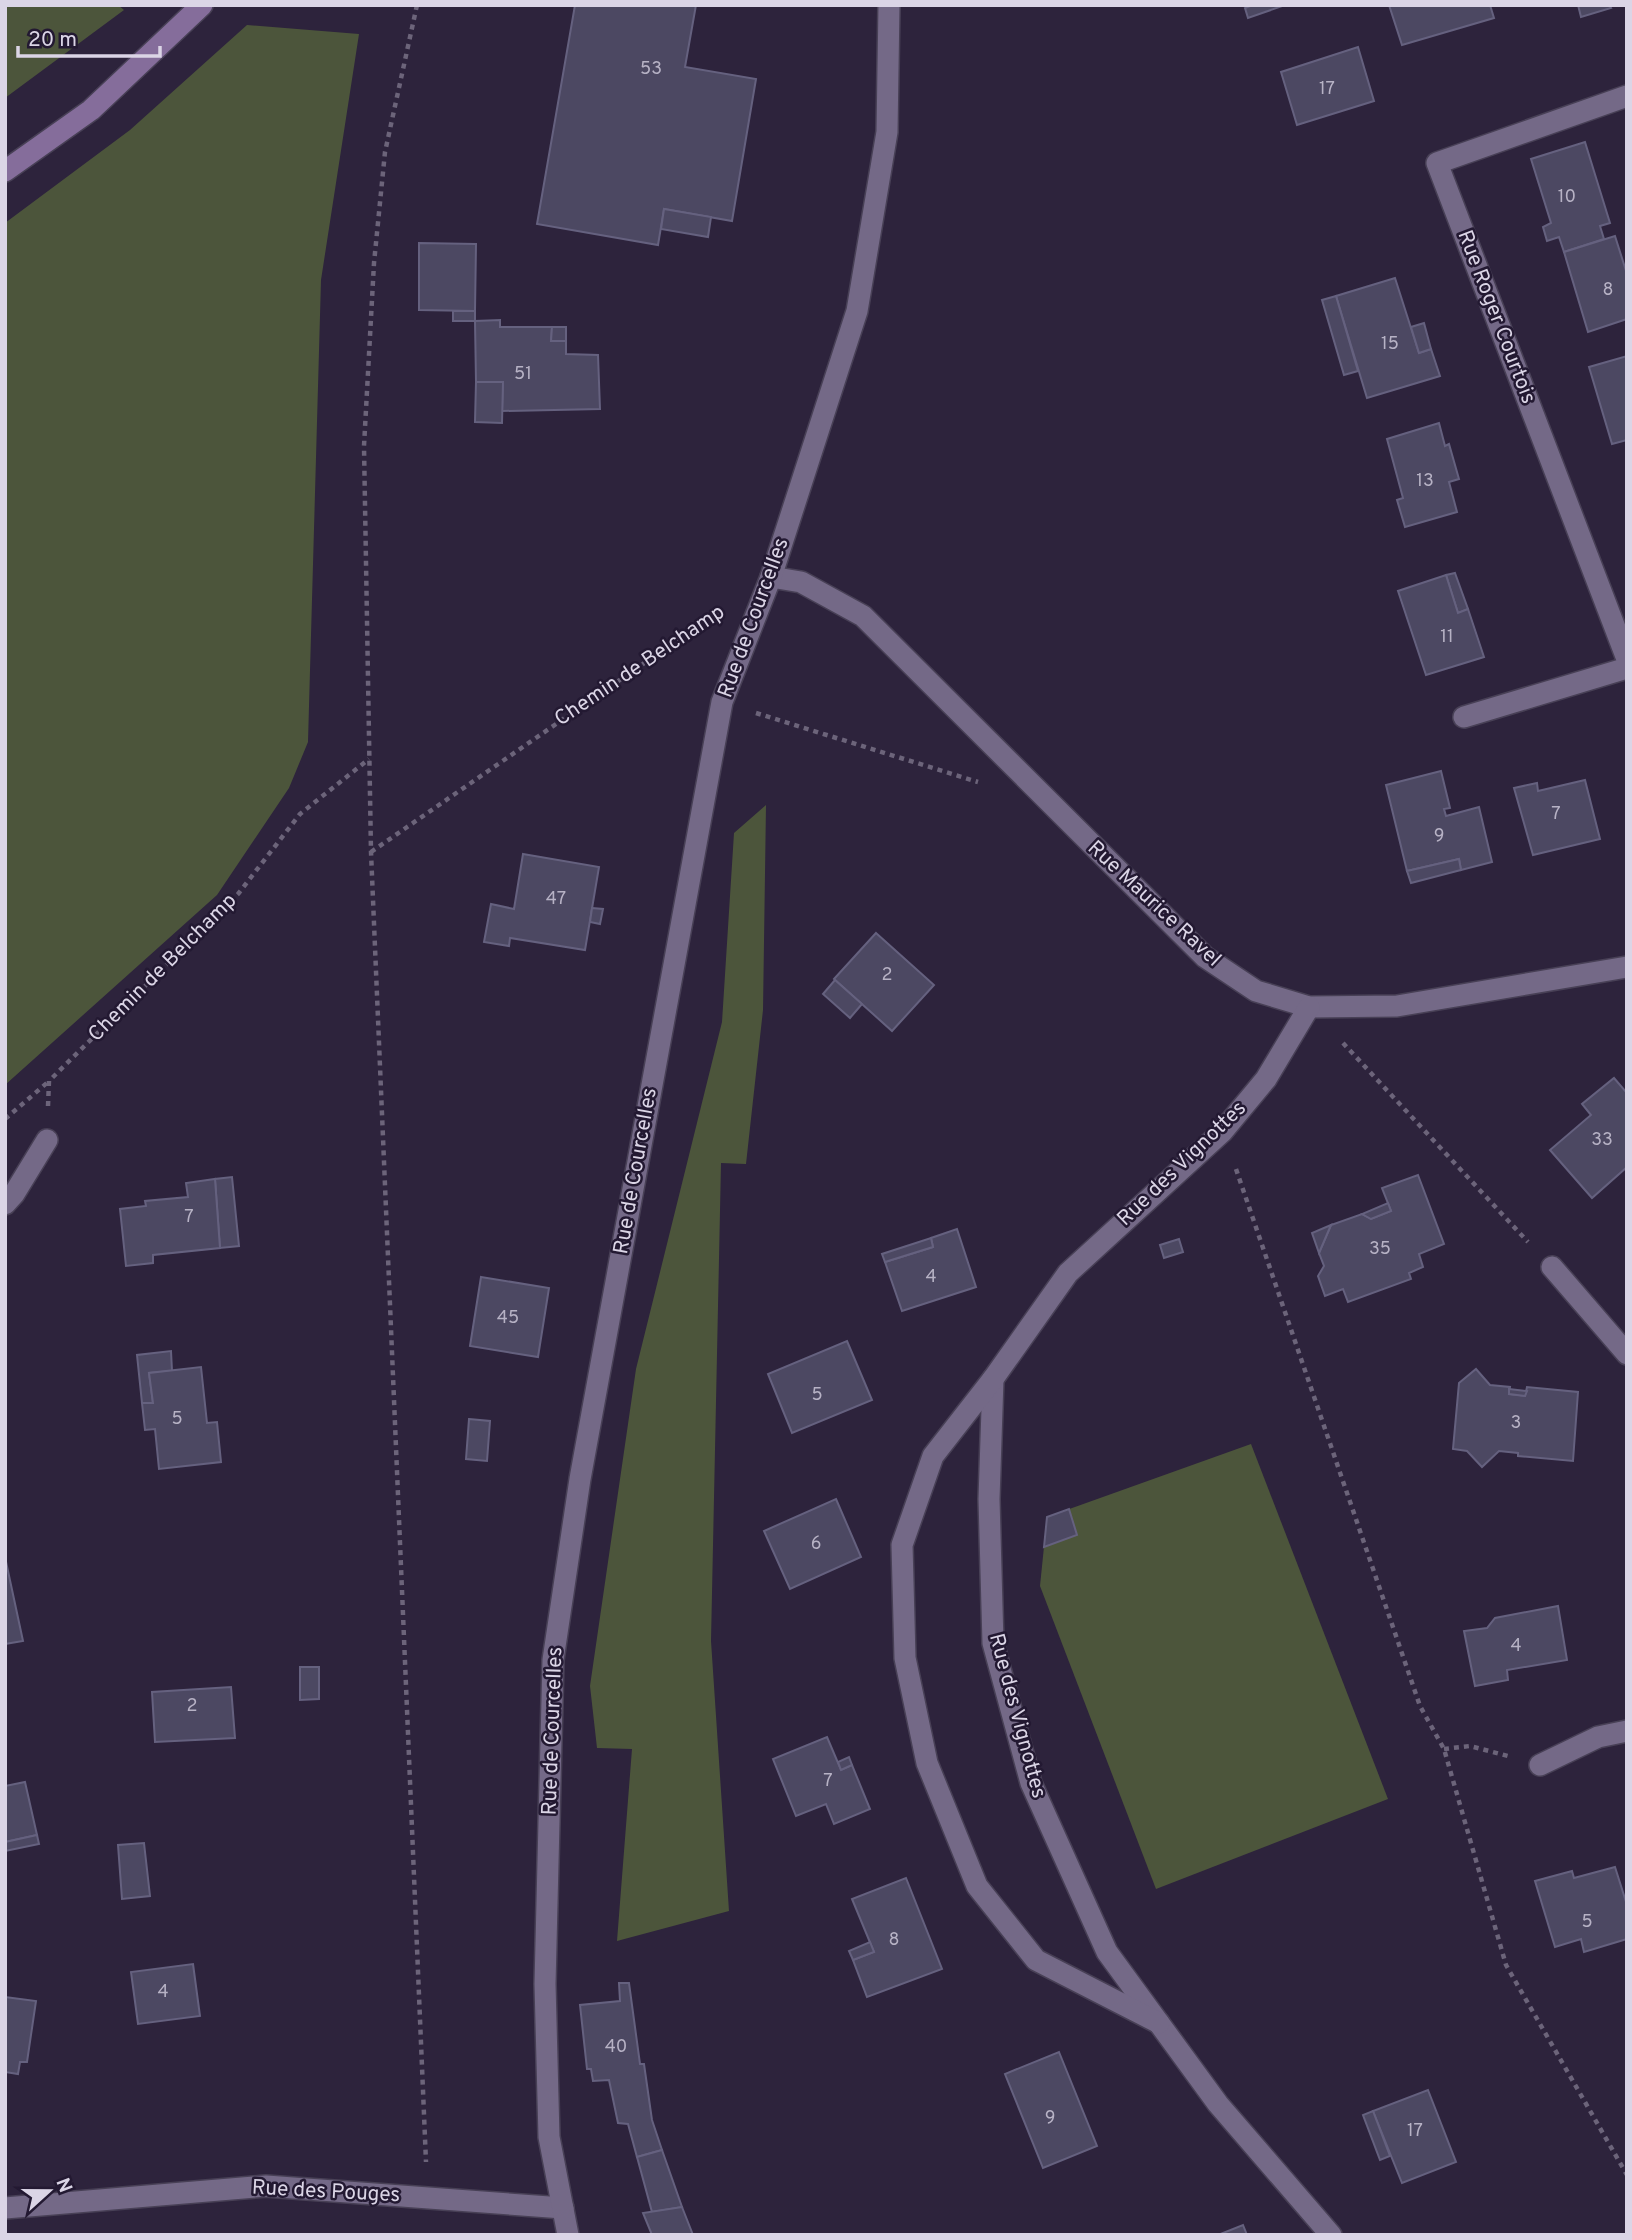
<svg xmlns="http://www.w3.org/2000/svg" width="1632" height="2240" viewBox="0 0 1632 2240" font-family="Overpass,sans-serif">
<rect width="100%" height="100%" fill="#2d233c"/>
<g fill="#4c553b">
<path d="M5 5H118L124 10 5 98Z"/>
<path d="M247 25 359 34 321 280 308 742 289 788 217 895 5 1085V223L130 130Z"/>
<path d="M766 805 763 1010 746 1164 721 1163 711 1641 729 1911 617 1941 632 1749 597 1748 590 1686 636 1369 722 1022 734 833Z"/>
<path d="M1251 1444 1388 1799 1156 1889 1040 1586 1047 1517Z"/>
</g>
<g fill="#4c4862" stroke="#65617f" stroke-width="2">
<path d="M575 5H696L685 67 756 79 732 221 664 209 658 245 537 224Z"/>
<path d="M1253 5H1285L1248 18 1245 8Z"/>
<path d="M1389 5H1490L1494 18 1402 45Z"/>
<path d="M1578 5H1609L1611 8 1581 17Z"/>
<path d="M1358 47 1374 101 1297 125 1281 72Z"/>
<path d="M1585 142 1610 223 1600 226 1604 239 1564 252 1559 237 1547 241 1543 227 1551 223 1531 159Z"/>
<path d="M664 209 711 217 708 237 661 229Z"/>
<path d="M1615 236 1627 274V319L1588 332 1564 252Z"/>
<path d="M419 243 476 244 475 311 419 310Z"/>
<path d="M1395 278 1419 353 1431 349 1440 376 1367 398 1336 296Z"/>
<path d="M1336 296 1358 371 1344 375 1322 300Z"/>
<rect x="453" y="311" width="22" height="10"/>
<path d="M500 320V327H552L551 341H566V354L598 355 600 409 502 411 503 382H476L475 321Z"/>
<path d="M1424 323 1431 349 1419 353 1411 327Z"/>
<path d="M552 327H566V341H551Z"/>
<path d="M1627 356V440L1612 444 1589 367Z"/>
<path d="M476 382H503L502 423 475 422Z"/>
<path d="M1439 423 1445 446 1449 444 1459 479 1449 482 1457 512 1405 527 1397 500 1403 498 1387 439Z"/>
<path d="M1455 573 1468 609 1458 613 1446 575Z"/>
<path d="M1446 575 1458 613 1468 609 1484 657 1426 675 1398 591Z"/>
<path d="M1441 771 1450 808 1444 809 1446 816 1479 807 1492 862 1461 870 1459 859 1407 871 1386 785Z"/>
<path d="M1585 780 1600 839 1533 855 1514 788 1537 783 1538 791Z"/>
<path d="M523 854 599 867 585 950 510 938 509 946 484 942 491 904 514 909Z"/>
<path d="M1459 859 1461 870 1411 883 1407 871Z"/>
<path d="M592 908 603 909 600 924 590 922Z"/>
<path d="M876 933 934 985 892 1031 834 979Z"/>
<path d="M835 980 862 1004 850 1018 823 994Z"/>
<path d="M1614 1078 1627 1093V1167L1592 1198 1550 1150 1591 1115 1582 1104Z"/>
<path d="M1418 1175 1444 1244 1419 1254 1423 1267 1409 1273 1411 1279 1348 1302 1343 1289 1325 1296 1318 1276 1324 1266 1319 1253 1331 1225 1362 1214 1371 1219 1391 1211 1382 1188Z"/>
<path d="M232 1177 239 1246 220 1248 215 1179Z"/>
<path d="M215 1179 220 1248 153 1255V1263L126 1266 120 1209 146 1206 145 1201 188 1197 186 1183Z"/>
<path d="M1388 1203 1391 1211 1371 1219 1362 1214Z"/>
<path d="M1331 1225 1319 1253 1312 1233Z"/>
<path d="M957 1229 976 1287 902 1311 885 1262 933 1247 931 1238Z"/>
<path d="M931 1238 933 1247 885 1262 882 1254Z"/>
<path d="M1179 1239 1183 1252 1164 1258 1160 1245Z"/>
<path d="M481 1277 549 1288 538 1357 470 1346Z"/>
<path d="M847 1341 872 1400 792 1433 768 1374Z"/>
<path d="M171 1351 172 1371 149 1373 153 1403H142L137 1355Z"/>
<path d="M201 1367 207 1423 217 1422 221 1462 159 1469 155 1429 145 1430 142 1403H153L149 1373Z"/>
<path d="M1476 1369 1490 1385 1510 1387 1509 1394 1525 1396 1527 1387 1578 1392 1573 1461 1518 1456V1453L1499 1451 1482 1467 1467 1451 1453 1449 1459 1383Z"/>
<path d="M1509 1389 1527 1391 1525 1396 1509 1394Z"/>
<path d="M469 1419 490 1421 487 1461 466 1459Z"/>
<path d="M836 1499 861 1557 790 1589 764 1531Z"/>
<path d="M1069 1509 1077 1535 1044 1547 1047 1517Z"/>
<path d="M5 1557 23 1641 5 1644Z"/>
<path d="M1558 1606 1567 1660 1507 1670 1508 1680 1475 1686 1464 1631 1487 1628 1495 1618Z"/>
<path d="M300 1667H319V1699L300 1700Z"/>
<path d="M231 1687 235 1738 155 1742 152 1692Z"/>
<path d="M827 1737 841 1770 852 1765 870 1809 834 1824 826 1804 796 1816 773 1759Z"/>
<path d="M849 1757 852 1765 841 1770 838 1762Z"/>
<path d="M25 1782 37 1835 5 1842V1786Z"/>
<path d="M37 1835 39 1844 5 1851V1842Z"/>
<path d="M144 1843 150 1896 122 1899 118 1845Z"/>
<path d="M1615 1867 1627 1905V1939L1584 1952 1581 1939 1555 1947 1535 1881 1572 1871 1574 1878Z"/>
<path d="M906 1878 942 1969 867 1997 853 1960 874 1952 852 1899Z"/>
<path d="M870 1942 874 1952 853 1960 849 1951Z"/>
<path d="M193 1964 200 2016 138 2024 131 1972Z"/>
<path d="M619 1983H629L640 2064H644L652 2120 662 2150 637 2157 628 2124 618 2123 609 2080 593 2081 591 2069H587L580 2005 620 2001Z"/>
<path d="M5 1997 36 2001 27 2062H20L18 2074 5 2072Z"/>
<path d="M1059 2052 1097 2146 1043 2168 1005 2074Z"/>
<path d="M1428 2090 1456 2162 1402 2183 1373 2111Z"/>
<path d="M1373 2111 1390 2156 1380 2160 1363 2115Z"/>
<path d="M662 2150 682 2207 652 2212 637 2157Z"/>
<path d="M682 2207 693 2235H652L643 2213Z"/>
<path d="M1243 2225 1247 2235H1218Z"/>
</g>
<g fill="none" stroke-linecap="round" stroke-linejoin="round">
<g stroke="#484056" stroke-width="24">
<g id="street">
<path d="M1627 96 1437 163 1627 659"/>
<path d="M771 577 801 582 863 616 1205 957 1256 991 1309 1007 1397 1006 1627 967"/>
<path d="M1464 717 1627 668"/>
<path d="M5 1204 14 1194 47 1140"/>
<path d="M1552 1267 1627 1354"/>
<path d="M993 1379 989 1499 993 1643 1031 1783 1107 1952 1218 2104 1331 2235"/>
<path d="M1540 1765 1598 1737 1627 1731"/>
<path d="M1159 2023 1036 1960 977 1886 927 1763 905 1658 902 1545 933 1456 993 1379 1068 1273 1222 1132 1266 1079 1309 1007"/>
<path d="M5 2208 266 2186 563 2208"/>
<path d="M568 2235 549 2137 545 1984 553 1660 580 1479 722 702 771 577 857 311 887 132 889 5"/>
</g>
</g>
<g stroke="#484056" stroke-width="24">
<path id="secondary" d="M5 171 91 110 202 5"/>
</g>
<g stroke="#6c647a" stroke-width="4.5" stroke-dasharray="5 5" stroke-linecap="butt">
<path d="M417 5 385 152 374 263 364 446 371 852 426 2162"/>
<path d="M756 713 978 782"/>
<path d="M371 852 718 612"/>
<path d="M1343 1043 1528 1242"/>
<path d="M48 1106 49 1081 238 894 300 814 369 759"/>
<path d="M5 1119 48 1082"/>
<path d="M1236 1169 1420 1706 1444 1749 1506 1965 1627 2175"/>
<path d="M1444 1749 1470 1746 1508 1756"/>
</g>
<use href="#street" stroke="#746987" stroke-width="21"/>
<use href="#secondary" stroke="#856d9b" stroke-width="21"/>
</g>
<g text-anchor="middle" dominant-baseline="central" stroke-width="5" stroke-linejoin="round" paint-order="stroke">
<g font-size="18" fill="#b7b2c5">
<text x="651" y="69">53</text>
<text x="1327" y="89">17</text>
<text x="1567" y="197">10</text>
<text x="1608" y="290">8</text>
<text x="1390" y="344">15</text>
<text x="523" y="374">51</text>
<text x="1425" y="481">13</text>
<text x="1447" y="637">11</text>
<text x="1556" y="814">7</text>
<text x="1439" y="836">9</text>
<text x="556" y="899">47</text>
<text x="887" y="975">2</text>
<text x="1602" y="1140">33</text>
<text x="189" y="1217">7</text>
<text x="1380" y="1249">35</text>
<text x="931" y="1277">4</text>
<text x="508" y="1318">45</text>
<text x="817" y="1395">5</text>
<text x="177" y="1419">5</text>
<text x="1516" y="1423">3</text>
<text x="816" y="1544">6</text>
<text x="1516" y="1646">4</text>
<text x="192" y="1706">2</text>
<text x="828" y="1781">7</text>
<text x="1587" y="1922">5</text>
<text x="894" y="1940">8</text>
<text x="163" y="1992">4</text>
<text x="616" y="2047">40</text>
<text x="1050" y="2118">9</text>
<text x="1415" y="2131">17</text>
</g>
<g font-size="21" fill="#dbd5e6" stroke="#231932">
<text transform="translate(1496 317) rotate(69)">Rue Roger Courtois</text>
<text transform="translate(754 618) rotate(-70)">Rue de Courcelles</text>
<text transform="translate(640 666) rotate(-34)">Chemin de Belchamp</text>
<text transform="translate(1154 904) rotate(43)">Rue Maurice Ravel</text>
<text transform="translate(163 968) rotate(-45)">Chemin de Belchamp</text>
<text transform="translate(1182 1164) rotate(-44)">Rue des Vignottes</text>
<text transform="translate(636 1171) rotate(-80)">Rue de Courcelles</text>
<text transform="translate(1017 1716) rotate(75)">Rue des Vignottes</text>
<text transform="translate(553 1731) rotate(-88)">Rue de Courcelles</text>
<text transform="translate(326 2192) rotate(3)">Rue des Pouges</text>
</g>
</g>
<rect width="1632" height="2240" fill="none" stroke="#dbd5e6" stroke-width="14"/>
<g transform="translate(49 2191) rotate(69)" stroke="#231932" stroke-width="5" paint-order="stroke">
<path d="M0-5L12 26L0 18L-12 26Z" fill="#dbd5e6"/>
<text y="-10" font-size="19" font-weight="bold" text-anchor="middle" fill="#dbd5e6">N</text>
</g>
<path d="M18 46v10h142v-10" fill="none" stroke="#dbd5e6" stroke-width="3.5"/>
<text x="28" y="46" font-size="21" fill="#dbd5e6" stroke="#231932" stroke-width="5" paint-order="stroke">20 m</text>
</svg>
